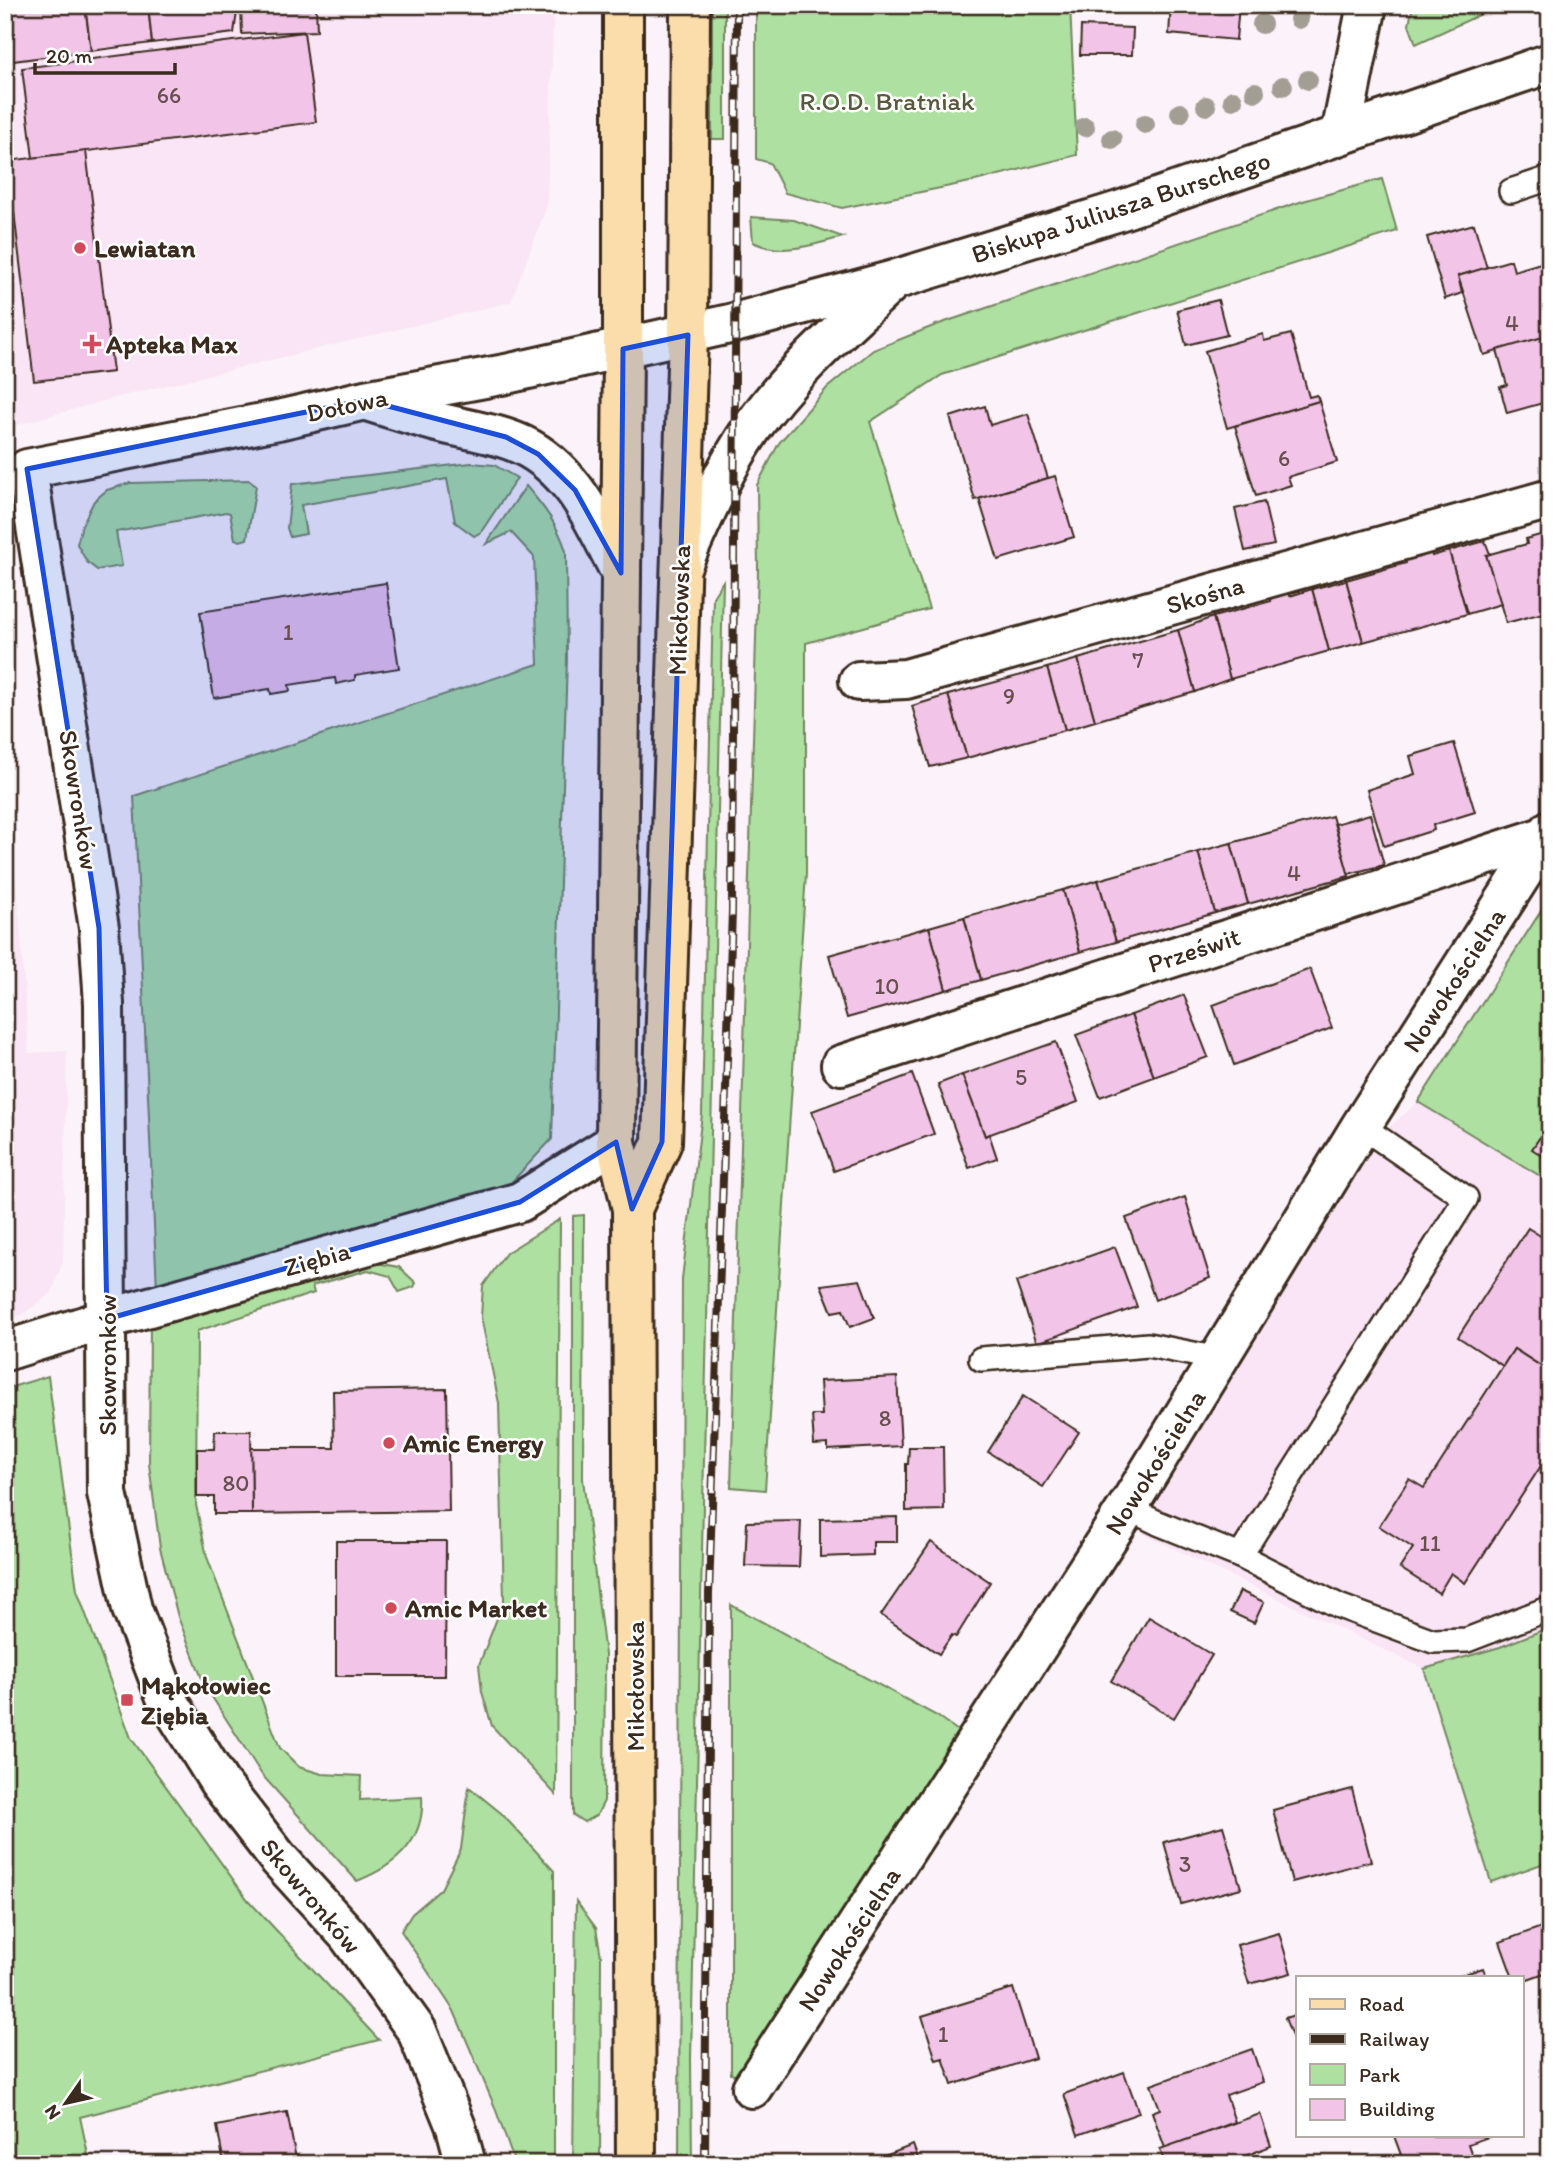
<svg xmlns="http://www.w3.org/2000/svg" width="1555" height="2169" viewBox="0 0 1555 2169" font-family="Itim,sans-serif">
<rect width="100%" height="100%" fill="#fcf3fa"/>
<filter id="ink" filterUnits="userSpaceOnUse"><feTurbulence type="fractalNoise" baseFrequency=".0143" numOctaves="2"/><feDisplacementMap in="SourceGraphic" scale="14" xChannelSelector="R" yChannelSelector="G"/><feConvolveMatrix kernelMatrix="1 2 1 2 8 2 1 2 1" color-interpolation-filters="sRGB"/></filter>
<g filter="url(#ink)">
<g fill="#f9e5f5">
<path d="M5 5H554L547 206 511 302 126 395 5 428Z"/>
<path d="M5 815 18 895 29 1053 67 1051 63 1261 52 1293 22 1315 5 1320Z"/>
<path d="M1418 1102 1550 1182V1627L1500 1647 1424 1669 1143 1534 1156 1499 1364 1149Z"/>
</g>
<g fill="#ade0a1" stroke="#748560" stroke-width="2">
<rect x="712" y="5" width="13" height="134"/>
<path d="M756 5H1070L1077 155 975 181 842 208 785 193 770 163 756 159Z"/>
<path d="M1413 5H1501L1416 44 1409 25Z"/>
<path d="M1382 179 1397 231 942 375 870 422 929 609 806 643V874L765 1490 731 1487 758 570 757 485 779 443 827 388 873 350 936 325 1303 201Z"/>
<path d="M751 217 794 220 843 237C814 244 782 257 753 242Z"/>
<path d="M471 463 494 465 517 478 481 532 474 536 455 522 447 479 301 505 306 534 290 537 287 528 292 484Z"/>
<path d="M249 480 256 486 247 539 240 541 235 539 230 513 226 512 116 532 122 566 97 570 87 562 77 544 82 525 94 501 107 490 130 483Z"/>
<path d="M526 486C544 507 558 525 566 551L567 659 552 1139 507 1187 157 1289 134 796 538 664 534 557 511 532 486 544Z"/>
<path d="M723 581 691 2059 692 2164H679L682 1279 702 1114 713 597Z"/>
<path d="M1550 897V1182L1418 1102Z"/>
<path d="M584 1215 583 1479 605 1655 604 1801 597 1815 584 1822 573 1815V1216Z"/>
<path d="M560 1219 556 1795 492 1726 482 1692 479 1665 504 1600 499 1403 481 1317 483 1286 506 1253Z"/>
<path d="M353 1259 399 1267 416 1283 414 1287 399 1292 390 1276 368 1270 312 1286 314 1293 197 1331 196 1505 207 1557 280 1748 299 1767 322 1774 361 1776 360 1800 422 1797C425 1841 396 1866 357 1881L262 1775 205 1686 178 1617 160 1548 149 1464 150 1322Z"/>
<path d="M48 1376 77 1590 131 1738 248 1900 379 2040 80 2117 90 2164H5V1389Z"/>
<path d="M731 1605 937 1716 961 1733 747 2079 731 2074Z"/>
<path d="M1550 1627V1861L1491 1882 1424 1669 1500 1647Z"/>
<path d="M469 1787 501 1813 554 1871V2164H515L494 2105 454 2011 401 1931 412 1914 441 1889 461 1849Z"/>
<path d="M576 1901 596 1928 601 1956 600 2164H573Z"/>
</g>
<g fill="#f1c4e8" stroke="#3b2a1e" stroke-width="2">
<path d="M5 5H85L91 51 5 62Z"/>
<path d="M85 5H148L152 43 91 51Z"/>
<path d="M148 5H238L234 33 152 43Z"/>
<path d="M316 5 317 31 242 34 241 6Z"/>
<path d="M1171 5H1239L1236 40 1169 34Z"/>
<path d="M1081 26 1133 28 1132 55H1080Z"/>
<path d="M304 32 316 122 33 158 22 68Z"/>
<path d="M86 151 113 372 34 381 8 161Z"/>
<path d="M1474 224 1487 268 1458 276 1462 293 1445 299 1427 237Z"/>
<path d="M1511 260 1514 271 1544 262 1550 282V335L1484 355 1458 276Z"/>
<path d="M1218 300 1227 335 1186 345 1177 310Z"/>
<path d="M1263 334 1264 341 1291 334 1309 397 1317 395 1319 401 1227 428 1205 351Z"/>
<path d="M1550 335V401L1507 413 1500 387 1507 385 1497 350Z"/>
<path d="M1319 401 1337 462 1288 477 1291 485 1256 496 1235 426Z"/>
<path d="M985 406 990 425 1028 414 1048 478 975 500 950 417Z"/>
<path d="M1055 476 1074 537 998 560 979 499Z"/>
<path d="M1264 502 1274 545 1245 551 1235 509Z"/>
<path d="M1550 532V596L1546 597 1550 611 1506 623 1486 555 1527 544 1526 539Z"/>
<path d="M1485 541 1490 554 1486 555 1501 604 1467 614 1449 551Z"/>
<path d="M1429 546 1432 556 1449 551 1467 614 1363 642 1346 580 1406 563 1404 553Z"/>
<path d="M1346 580 1363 642 1329 651 1312 589Z"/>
<path d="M386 583 399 668 355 675V680L336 684 335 678 289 685 290 691 271 694 270 689 214 698 200 612Z"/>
<path d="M1287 586 1290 596 1312 589 1329 651 1230 679 1213 617 1271 601 1269 592Z"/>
<path d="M1213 617 1230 679 1195 692 1178 630Z"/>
<path d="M1178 630 1195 692 1095 721 1078 659Z"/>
<path d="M1078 659 1095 721 1065 730 1047 668Z"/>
<path d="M1047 668 1065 730 967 758 948 695Z"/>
<path d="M948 695 967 758 930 767 912 706Z"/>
<path d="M1454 743 1475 812 1433 825 1434 830 1384 846 1367 790 1415 774 1410 756Z"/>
<path d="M1370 814 1384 865 1348 874 1335 824Z"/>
<path d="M1332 816 1349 876 1248 904 1231 843Z"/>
<path d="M1231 843 1248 904 1215 913 1198 852Z"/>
<path d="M1198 852 1215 913 1116 942 1098 880Z"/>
<path d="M1098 880 1116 942 1080 952 1063 890Z"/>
<path d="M1063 890 1080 952 981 980 964 917Z"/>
<path d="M964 917 981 980 946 990 929 927Z"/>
<path d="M929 927 946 990 847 1018 829 955Z"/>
<path d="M1310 969 1332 1028 1234 1065 1213 1005Z"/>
<path d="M1184 995 1208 1057 1154 1077 1131 1015Z"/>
<path d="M5 1013 12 1046 5 1047Z"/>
<path d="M1131 1015 1154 1077 1100 1097 1076 1035Z"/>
<path d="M1056 1042 1078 1102 985 1136 962 1075Z"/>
<path d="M912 1074 934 1134 834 1171 812 1111Z"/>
<path d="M962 1075 985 1136 989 1134 997 1158 969 1168 938 1084Z"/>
<path d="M1550 1122V1161L1532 1149Z"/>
<path d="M1185 1197 1210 1278 1155 1300 1126 1218Z"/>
<path d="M1528 1228 1550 1242V1372L1514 1349 1503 1366 1458 1337Z"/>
<path d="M1115 1247 1137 1307 1037 1343 1016 1282Z"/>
<path d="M860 1280 874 1318 850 1327 843 1310 832 1312 821 1285Z"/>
<path d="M1514 1349 1550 1372V1452L1465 1583 1451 1573 1439 1593 1400 1568 1413 1548 1379 1526 1409 1479 1424 1488Z"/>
<path d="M897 1377 901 1446 828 1450V1444L814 1445 812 1415H822L820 1381Z"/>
<path d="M447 1389 449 1511 252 1514 251 1448H334L333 1391Z"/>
<path d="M1023 1396 1079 1432 1043 1487 988 1452Z"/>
<path d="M215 1431H251L252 1514H214V1497H197V1449H214Z"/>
<path d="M909 1447H943L944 1510 906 1511V1464H908Z"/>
<path d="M897 1517V1542H873V1555L820 1557V1519Z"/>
<path d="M801 1521 799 1567 745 1566 747 1522Z"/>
<path d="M336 1541H446L445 1676H336Z"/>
<path d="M931 1542 990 1582 956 1637 952 1635 939 1654 881 1615Z"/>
<path d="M1240 1591 1264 1602 1254 1623 1230 1612Z"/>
<path d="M1149 1617 1212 1655 1174 1718 1111 1681Z"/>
<path d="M1352 1789 1371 1861 1292 1882 1273 1810Z"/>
<path d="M1223 1826 1241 1888 1181 1904 1164 1842Z"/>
<path d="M1550 1924V1971L1522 1981V1978H1513L1500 1942Z"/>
<path d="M1279 1933 1291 1973 1249 1984 1237 1945Z"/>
<path d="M1483 1968 1487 1978H1453Z"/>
<path d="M1013 1988 1035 2058 952 2085 943 2058 936 2060 922 2016Z"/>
<path d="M1298 2014V2052L1285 2018Z"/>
<path d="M1252 2049 1263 2082 1226 2095 1235 2122 1165 2148 1152 2112 1160 2109 1151 2085Z"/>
<path d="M1124 2072 1139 2113 1078 2135 1064 2094Z"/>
<path d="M287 2112 297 2164H224L217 2126Z"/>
<path d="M1260 2114 1271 2146 1234 2160 1235 2164H1165L1160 2149Z"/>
<path d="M1394 2136H1491L1468 2144 1475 2164H1395L1393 2158 1401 2155Z"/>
<path d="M913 2145 920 2164H864Z"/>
</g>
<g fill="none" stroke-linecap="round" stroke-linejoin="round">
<g stroke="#3b2a1e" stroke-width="28">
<g id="service">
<path d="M1511 191 1550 178"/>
<path d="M981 1359 1148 1345 1219 1359"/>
<path d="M1127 1508 1158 1523 1240 1556 1466 1198 1361 1126"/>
<path d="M1240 1556 1339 1606 1433 1641 1467 1640 1550 1608"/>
</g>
</g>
<g stroke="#3b2a1e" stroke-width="44">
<g id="minor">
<path d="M1341 134 1367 5"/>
<path d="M859 681 906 679 1550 499"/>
<path d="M841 1065 1546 836"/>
<path d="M5 1351 107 1319 520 1202 616 1142"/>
<path d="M752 2088 1127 1508 1361 1126 1550 830"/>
</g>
</g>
<g stroke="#3b2a1e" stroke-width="44">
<g id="tertiary">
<path d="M370 402C392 409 415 416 437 422 497 437 532 435 574 489 593 514 606 545 621 573"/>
<path d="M681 567C702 520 723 470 752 428 790 373 842 329 890 284"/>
<path d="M466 2164 456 2127 417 2031 348 1935 277 1857 219 1782 166 1697 132 1609 107 1493 104 1004 99 928 27 469 278 420 365 400 506 374 734 323 894 280 1116 212 1550 63"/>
</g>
</g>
<g stroke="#3b2a1e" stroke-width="44">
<g id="primary">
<path d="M623 5V349L616 1142 632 1209 636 2164"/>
<path d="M632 1209 662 1142 688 335 690 5"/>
</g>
</g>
<use href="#service" stroke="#fff" stroke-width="23"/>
<use href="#minor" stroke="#fff" stroke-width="38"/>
<use href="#tertiary" stroke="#fff" stroke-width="38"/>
<use href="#primary" stroke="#fbddab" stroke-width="38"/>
<g stroke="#3b2a1e" stroke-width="8">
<path id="rail" d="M705 2164 709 1594 732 911 737 5"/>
</g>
<use href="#rail" stroke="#fff" stroke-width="5" stroke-dasharray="16" stroke-linecap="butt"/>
</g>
<g fill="#a29e93">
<circle cx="1299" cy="19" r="10"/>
<circle cx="1262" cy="24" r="10"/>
<circle cx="1308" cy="80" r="10"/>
<circle cx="1283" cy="86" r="10"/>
<circle cx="1255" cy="92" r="10"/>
<circle cx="1233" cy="100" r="10"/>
<circle cx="1206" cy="106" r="10"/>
<circle cx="1180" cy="113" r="10"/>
<circle cx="1145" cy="124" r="10"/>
<circle cx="1085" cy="127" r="10"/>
<circle cx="1112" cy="139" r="10"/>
</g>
</g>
<path fill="#1d4ed8" fill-opacity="0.2" stroke="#1d4ed8" stroke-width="5" stroke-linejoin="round" d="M688 335 662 1142 632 1209 616 1142 520 1202 107 1319 99 928 27 469 365 400 506 437 538 454 575 490 621 573 623 349Z"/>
<g fill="#d1495b" stroke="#fff" stroke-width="2.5">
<circle cx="80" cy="248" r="7"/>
<path d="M88.5 333.5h7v7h7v7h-7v7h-7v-7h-7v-7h7z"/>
<circle cx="389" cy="1443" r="7"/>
<circle cx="391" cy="1608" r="7"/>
<rect x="120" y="1693" width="14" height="14" rx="3.5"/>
</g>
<g text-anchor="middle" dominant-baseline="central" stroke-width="5" stroke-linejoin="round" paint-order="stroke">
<g font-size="23" fill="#685050">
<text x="169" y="95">66</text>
<text x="1512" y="323">4</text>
<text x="1284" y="458">6</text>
<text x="288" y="632">1</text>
<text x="1138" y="660">7</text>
<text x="1009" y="696">9</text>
<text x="1294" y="873">4</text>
<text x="887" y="986">10</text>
<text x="1021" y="1077">5</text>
<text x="885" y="1418">8</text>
<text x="236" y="1483">80</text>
<text x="1430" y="1543">11</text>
<text x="1185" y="1864">3</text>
<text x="943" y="2034">1</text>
</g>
<g font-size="26" fill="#58583f" stroke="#fff">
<text x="887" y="101">R.O.D. Bratniak</text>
</g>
<g font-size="26" fill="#3b2a1e" stroke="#fff">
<text transform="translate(1121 207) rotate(-18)">Biskupa Juliusza Burschego</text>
<text transform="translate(347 405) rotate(-12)">Dołowa</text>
<text transform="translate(1205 595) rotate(-16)">Skośna</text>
<text transform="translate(679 610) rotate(-88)">Mikołowska</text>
<text transform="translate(79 800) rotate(81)">Skowronków</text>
<text transform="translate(1194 950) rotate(-18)">Prześwit</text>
<text transform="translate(1454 980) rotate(-57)">Nowokościelna</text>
<text transform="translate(317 1259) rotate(-16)">Ziębia</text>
<text transform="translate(107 1365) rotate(-90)">Skowronków</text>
<text transform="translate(1155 1462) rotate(-58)">Nowokościelna</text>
<text transform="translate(635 1686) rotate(-90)">Mikołowska</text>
<text transform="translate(311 1896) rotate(50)">Skowronków</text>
<text transform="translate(849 1939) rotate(-57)">Nowokościelna</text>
</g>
<g font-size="26" font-weight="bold" fill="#3b2a1e" stroke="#fff" text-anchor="start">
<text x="94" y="248">Lewiatan</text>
<text x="106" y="344">Apteka Max</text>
<text x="403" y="1443">Amic Energy</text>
<text x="405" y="1608">Amic Market</text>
<text x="141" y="1685">Mąkołowiec<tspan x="141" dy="30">Ziębia</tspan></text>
</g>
</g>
<rect width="1555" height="2169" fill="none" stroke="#fff" stroke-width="28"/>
<rect x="14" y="14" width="1527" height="2141" fill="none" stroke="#3b2a1e" stroke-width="2.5" filter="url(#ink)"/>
<rect x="1296" y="1976" width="228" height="161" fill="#ffffff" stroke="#b1aaa5" stroke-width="2"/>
<rect x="1310" y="1999" width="35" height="10" fill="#fbddab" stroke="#b1aaa5" stroke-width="2"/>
<text x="1359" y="2011" font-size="21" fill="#3b2a1e">Road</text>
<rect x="1310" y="2034" width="35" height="10" fill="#3b2a1e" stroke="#b1aaa5" stroke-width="2"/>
<text x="1359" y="2046" font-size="21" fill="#3b2a1e">Railway</text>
<rect x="1310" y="2064" width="35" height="21" fill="#ade0a1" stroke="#b1aaa5" stroke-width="2"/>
<text x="1359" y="2082" font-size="21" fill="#3b2a1e">Park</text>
<rect x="1310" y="2099" width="35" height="21" fill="#f1c4e8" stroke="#b1aaa5" stroke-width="2"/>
<text x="1359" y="2116" font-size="21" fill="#3b2a1e">Building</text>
<g transform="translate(66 2103) rotate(236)" stroke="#ffffff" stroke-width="5" paint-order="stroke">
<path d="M0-5L12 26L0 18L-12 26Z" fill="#3b2a1e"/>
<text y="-10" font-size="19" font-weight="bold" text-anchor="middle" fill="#3b2a1e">N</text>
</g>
<path d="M35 63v10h140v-10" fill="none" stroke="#3b2a1e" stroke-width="3.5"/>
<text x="46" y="63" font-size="21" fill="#3b2a1e" stroke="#ffffff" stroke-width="5" paint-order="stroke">20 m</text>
</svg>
